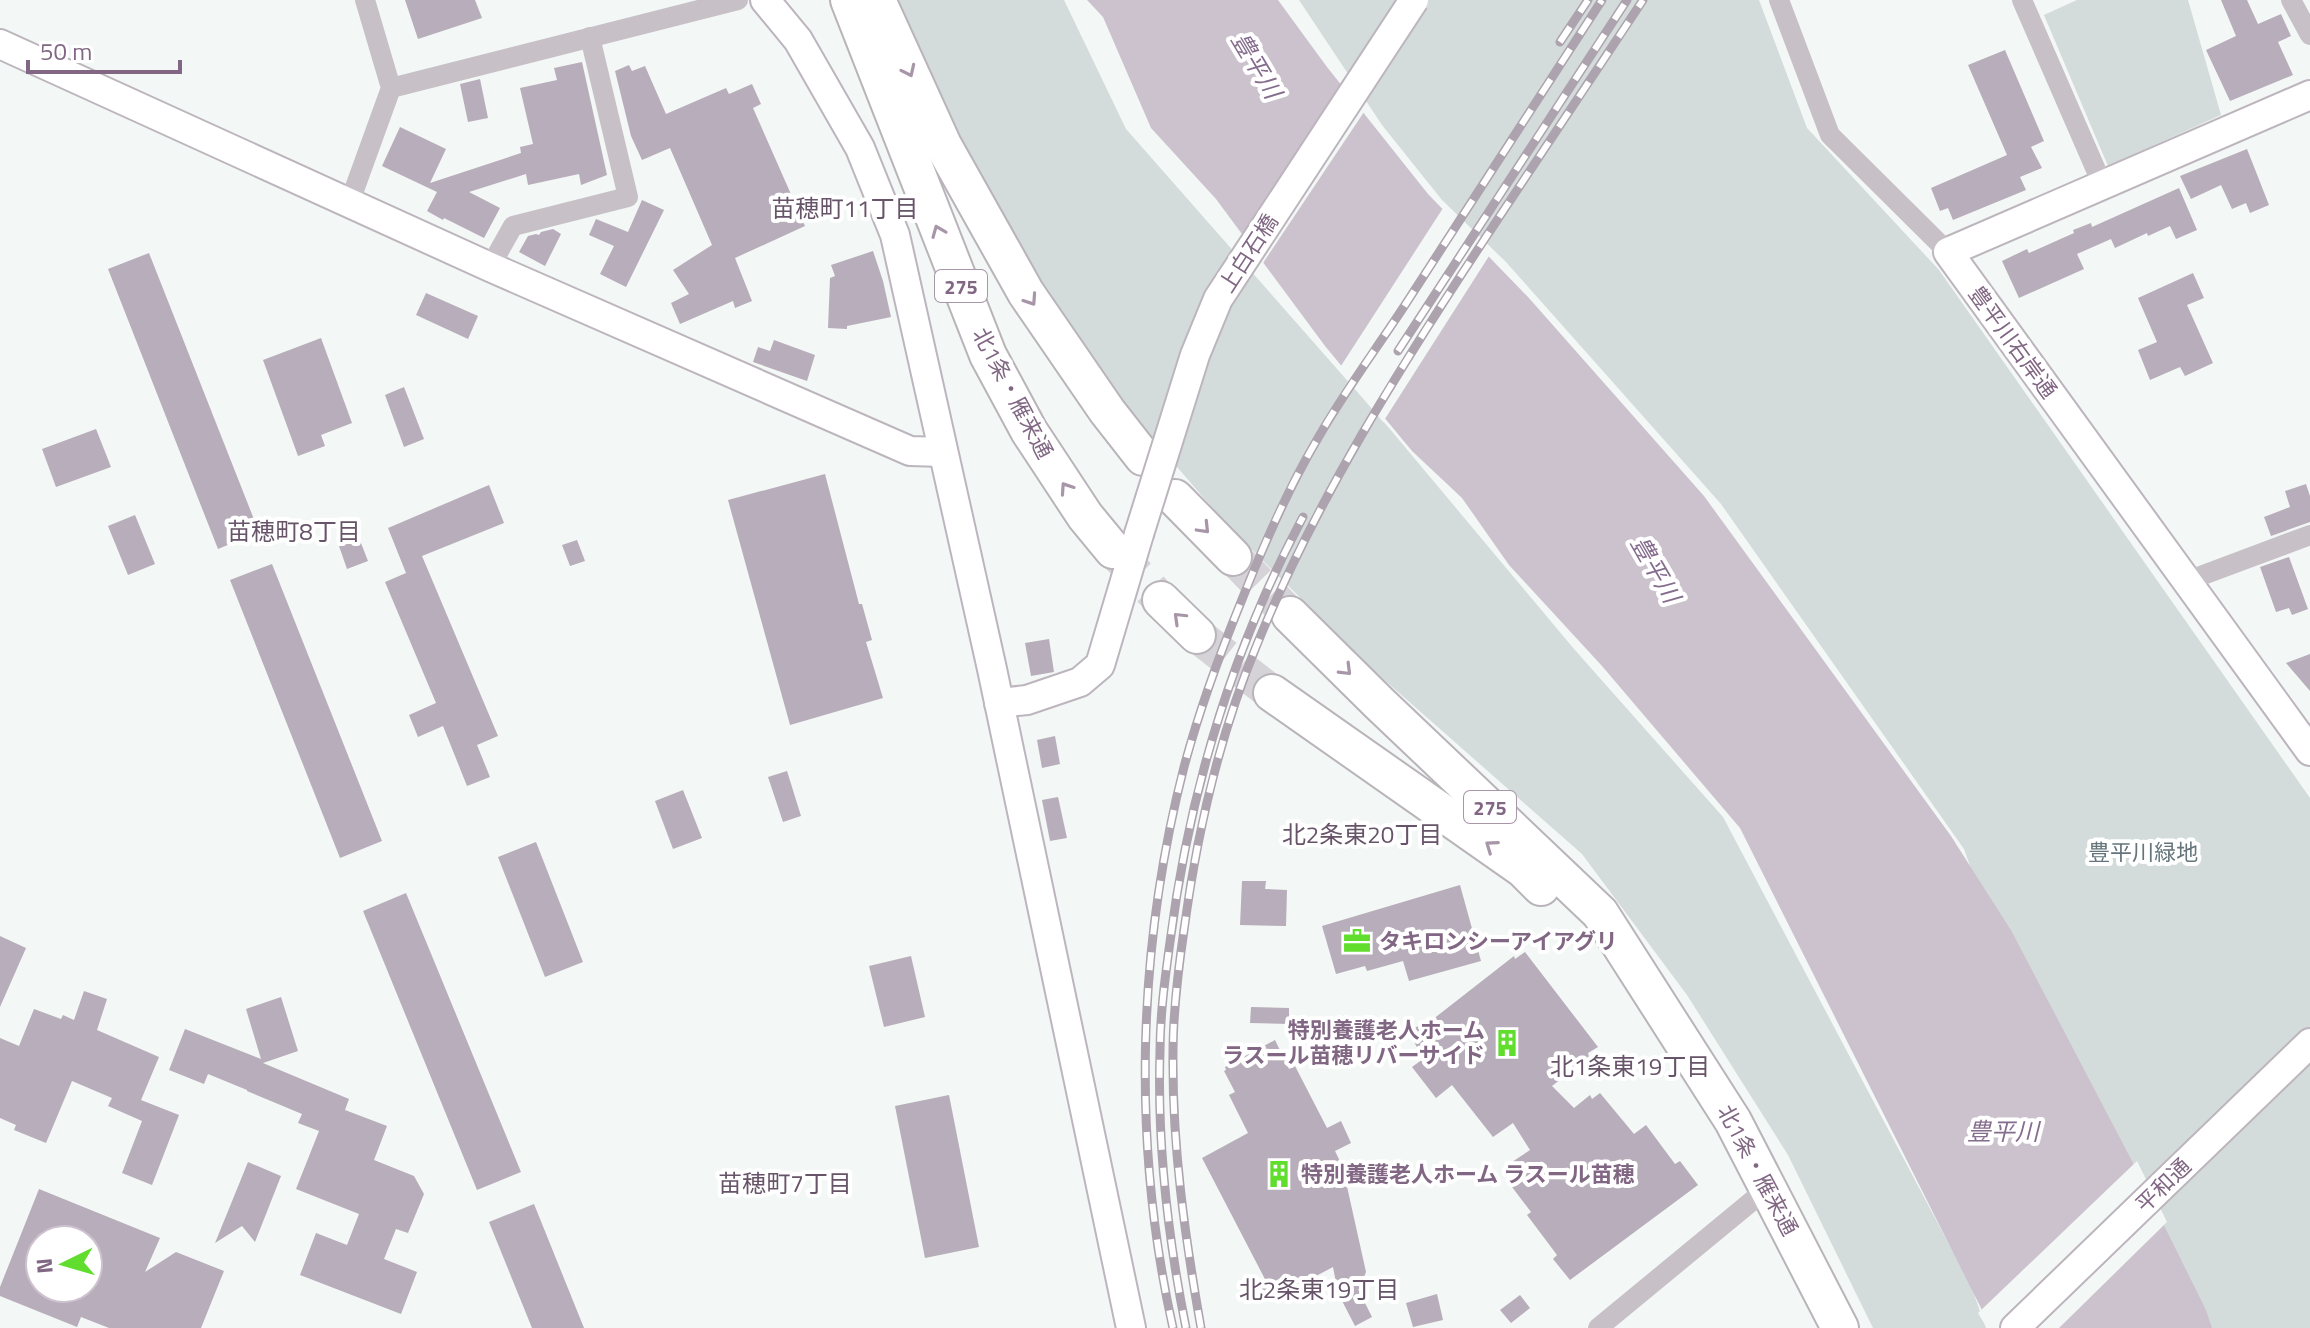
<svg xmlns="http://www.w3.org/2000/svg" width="2310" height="1328" viewBox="0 0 2310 1328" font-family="'Titillium Web','Noto Sans JP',sans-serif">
<rect width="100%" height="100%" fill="#f3f7f5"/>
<g fill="#d3dbdb">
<path d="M884 0H1064L1126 129 1389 428 1574 649 1723 817 1971 1286 1986 1328H1873L1788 1155 1687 995 1582 854 1373 670 1227 525 1134 417 995 228Z"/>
<path d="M1299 0H1759L1807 128 1939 270 2310 798V1328H2200L2019 1003 1964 849 1721 504 1506 262 1442 200 1382 125Z"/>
<path d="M2077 0H2188L2221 115 2108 166 2044 15Z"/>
</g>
<path fill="#cbc2ce" d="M1087 0H1278L1327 67 1428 194 1528 297 1704 496 1951 836 2012 932 2132 1161 2206 1310 2212 1328H1991L1740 828 1602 666 1509 565 1462 498 1412 451 1325 346 1216 199 1151 128 1103 17Z"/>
<g fill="#f3f7f5">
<path d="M1346 85 1366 109 1261 266 1241 240Z"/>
<path d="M1445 205 1491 253 1383 422 1339 369Z"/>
<path d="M2137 1161 2167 1222 2059 1328H1987L1978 1313Z"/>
</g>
<g fill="#b8adba" fill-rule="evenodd">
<path d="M405 0H475L482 18 418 39Z"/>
<path d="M2221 0H2247L2258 24 2281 14 2291 36 2278 42 2293 75 2230 101 2206 50 2236 36Z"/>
<path d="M2005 50 2044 141 2031 147 2042 168 2020 177 2026 190 1953 220 1948 208 1940 211 1931 188 2007 155 1968 65Z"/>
<path d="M582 62 607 175 581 185 579 174 528 185 526 174 469 192 500 208 484 238 444 218 443 220 427 211 437 192 382 166 400 127 446 149 430 183 521 153 520 147 533 144 520 88 557 80 554 68Z"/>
<path d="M629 65 632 71 645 66 666 114 726 88 729 94 752 84 761 104 753 108 805 226 735 258 752 301 735 308 733 301 680 324 671 303 689 294 673 270 712 245 670 148 642 160 631 136 615 71Z"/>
<path d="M480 79 488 118 468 122 460 84Z"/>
<path d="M2247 149 2269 205 2250 213 2246 203 2232 209 2221 185 2191 199 2180 176Z"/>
<path d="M2179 188 2197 230 2176 239 2170 226 2148 236 2147 233 2115 248 2111 239 2077 254 2084 269 2019 298 2002 261 2027 249 2029 253 2074 233 2073 230 2091 223 2092 227Z"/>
<path d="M642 200 664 210 626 287 600 274 614 246 589 235 596 219 628 232Z"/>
<path d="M553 229 561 234 545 266 519 252 528 236 536 234 539 235 541 232Z"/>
<path d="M873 251 883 281 891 317 847 326V329L828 328 830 278 835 276 831 265Z"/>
<path d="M149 253 259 532 218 549 108 269Z"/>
<path d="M2193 273 2204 298 2187 305 2213 363 2185 376 2180 367 2150 380 2138 350 2157 342 2138 298Z"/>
<path d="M426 293 478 316 468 339 416 315Z"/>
<path d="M321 338 352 423 321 435 325 446 298 456 263 360Z"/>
<path d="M774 340 815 355 807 381 753 362 758 347 770 351Z"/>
<path d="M404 387 424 439 404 447 385 395Z"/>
<path d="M96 429 111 467 56 487 42 449Z"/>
<path d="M825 474 859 604H862L872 640 866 642 883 698 790 725 728 500Z"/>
<path d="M2306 484 2310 496V522L2271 536 2264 517 2290 507 2285 491Z"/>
<path d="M489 485 504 523 422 556 498 736 477 745 490 777 467 786 443 726 418 737 409 715 436 703 385 582 406 573 388 528Z"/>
<path d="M135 515 155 564 128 575 108 526Z"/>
<path d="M359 538 368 561 347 569 339 546Z"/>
<path d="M577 540 585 561 570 566 562 545Z"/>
<path d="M2289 557 2308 609 2292 615 2289 608 2276 612 2260 567Z"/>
<path d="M272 564 382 841 340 858 230 580Z"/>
<path d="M1049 639 1054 672 1031 676 1025 643Z"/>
<path d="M2310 654V691L2286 663Z"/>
<path d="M1055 736 1060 764 1042 768 1037 740Z"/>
<path d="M787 771 801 816 783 822 768 777Z"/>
<path d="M683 790 702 838 673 849 655 801Z"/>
<path d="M1058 797 1067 838 1050 841 1042 800Z"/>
<path d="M536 842 583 962 545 977 498 857Z"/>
<path d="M1242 881H1266L1265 889 1287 890 1286 926 1240 925Z"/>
<path d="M1460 885 1481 961 1409 981 1403 961 1367 971 1365 966 1336 974 1322 926Z"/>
<path d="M406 893 521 1172 477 1190 363 911Z"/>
<path d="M0 936 26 948 0 1007Z"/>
<path d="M1525 952 1598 1047 1588 1053 1589 1057 1552 1086 1574 1108 1590 1095 1592 1099 1600 1093 1634 1134 1646 1125 1675 1164 1680 1161 1698 1185 1570 1280 1553 1259 1557 1255 1527 1215 1531 1212 1512 1187 1520 1182 1509 1164 1530 1150 1513 1123 1493 1137 1452 1085 1436 1098 1412 1067 1423 1059 1409 1032 1421 1024 1423 1027 1514 956 1515 959Z"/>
<path d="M911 956 925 1017 884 1027 869 966Z"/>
<path d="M84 991 107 999 97 1030 159 1057 141 1100 179 1115 152 1185 122 1173 142 1121 108 1106 112 1098 72 1081 46 1143 14 1130 16 1125 0 1118V1038L19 1046 34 1009 61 1019 63 1015 74 1020Z"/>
<path d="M281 997 298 1051 263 1063 349 1099 345 1110 387 1126 374 1160 414 1176 424 1194 408 1233 396 1229 384 1259 417 1272 401 1314 300 1275 316 1233 347 1245 359 1214 296 1189 319 1131 298 1123 302 1114 247 1091V1090L208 1074 204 1084 169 1070 185 1029 261 1059 246 1009Z"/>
<path d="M1251 1007 1289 1008V1024L1250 1023Z"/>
<path d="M1275 1040 1289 1069 1295 1066 1327 1128 1341 1121 1351 1143 1335 1151 1349 1180 1346 1182 1366 1272 1364 1277 1366 1288 1358 1289 1372 1317 1355 1326 1338 1293 1333 1267 1269 1301 1261 1286 1267 1283 1202 1158 1248 1133 1229 1095 1235 1092 1224 1071 1226 1070 1225 1067Z"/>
<path d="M949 1095 979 1247 925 1258 895 1106Z"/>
<path d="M248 1162 281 1176 255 1242 242 1226 215 1243Z"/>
<path d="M39 1189 160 1238 145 1272 176 1252 224 1271 201 1328H109L81 1317 77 1327 0 1296V1287ZM40 1240H88V1288H40Z"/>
<path d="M534 1204 584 1328H532L489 1222Z"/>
<path d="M1437 1294 1443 1320 1413 1327 1406 1303Z"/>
<path d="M1520 1295 1530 1308 1511 1323 1500 1310Z"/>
</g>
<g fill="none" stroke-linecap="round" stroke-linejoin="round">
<g stroke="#d6d3d8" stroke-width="36" stroke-dasharray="36 18" stroke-linecap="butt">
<path d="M1113 550 1161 600"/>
<path d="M1233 557 1290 615"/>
<path d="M1197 635 1272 693"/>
</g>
<g stroke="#bdb5bd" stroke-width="32">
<g id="secondary">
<path d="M765 0 798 40 860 148 895 235 992 669 1131 1328"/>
<path d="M0 44 490 267 910 451 943 452"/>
<path d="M2310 95 1948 252 2310 751"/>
<path d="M999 703 1027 700 1080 682 1100 665 1139 534"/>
<path d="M2015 1328 2310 1043"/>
</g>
</g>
<g stroke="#b9b3ba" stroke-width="40">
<g id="highway">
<path d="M849 0 988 355 1029 431 1085 516 1113 550"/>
<path d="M877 0 943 145 1026 293 1107 411 1143 457"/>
<path d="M1175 498 1233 557"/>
<path d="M1161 600 1197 635"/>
<path d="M1290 615 1379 703 1600 913 1733 1121 1840 1328"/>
<path d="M1272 693 1523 869 1541 887"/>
</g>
</g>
<g stroke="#c7c0c7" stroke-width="20">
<path d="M1779 0 1830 135 1948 252"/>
<path d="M2022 0 2103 186"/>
<path d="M2291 0 2310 35"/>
<path d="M391 88 738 0"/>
<path d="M349 204 391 88 365 0"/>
<path d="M490 267 513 226 628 197 590 37"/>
<path d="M2187 581 2310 535"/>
<path d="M1598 1328 1769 1187"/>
</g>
<use href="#secondary" stroke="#fff" stroke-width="28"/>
<use href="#highway" stroke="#fff" stroke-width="36"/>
<g stroke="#ada3ae" stroke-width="9">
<g id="rail">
<path d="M1560 42 1588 0"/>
<path d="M1398 351 1627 0"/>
<path d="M1173 1328C1132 1144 1137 950 1184 767 1199 711 1219 656 1241 602 1262 549 1285 495 1314 445 1341 396 1375 351 1405 305 1471 203 1536 102 1602 0"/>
<path d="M1186 1328C1168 1238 1157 1143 1160 1051 1160 1015 1165 978 1170 942 1189 793 1232 650 1303 517"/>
<path d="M1201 1328C1185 1237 1172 1146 1173 1053 1173 1012 1178 971 1184 930 1197 832 1220 733 1258 642 1317 498 1401 366 1486 237 1538 158 1591 79 1643 0"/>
</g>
</g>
<use href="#rail" stroke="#fff" stroke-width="6" stroke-dasharray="18" stroke-linecap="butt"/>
<g stroke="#bdb5bd" stroke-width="32" stroke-linecap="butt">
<path id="secondary-bridge" d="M1139 534 1195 355 1218 299 1414 0"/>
</g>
<use href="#secondary-bridge" stroke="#fff" stroke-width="28"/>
</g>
<defs><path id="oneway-chevron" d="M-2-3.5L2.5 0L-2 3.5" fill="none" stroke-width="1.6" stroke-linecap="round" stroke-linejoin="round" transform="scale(2)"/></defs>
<g stroke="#a795a8">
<use href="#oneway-chevron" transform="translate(909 71) rotate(65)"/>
<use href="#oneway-chevron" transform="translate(938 231) rotate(-112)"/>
<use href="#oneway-chevron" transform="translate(1031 300) rotate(56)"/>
<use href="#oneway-chevron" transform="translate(1066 488) rotate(-124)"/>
<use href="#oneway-chevron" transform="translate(1204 528) rotate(46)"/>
<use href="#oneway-chevron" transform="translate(1179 618) rotate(-136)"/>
<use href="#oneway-chevron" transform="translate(1346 670) rotate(45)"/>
<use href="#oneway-chevron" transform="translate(1491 846) rotate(-145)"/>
</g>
<defs>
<g id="office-bare" transform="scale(2.16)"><path d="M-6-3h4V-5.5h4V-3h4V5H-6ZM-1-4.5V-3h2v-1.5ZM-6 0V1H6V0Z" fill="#61dd2d" stroke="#fff" stroke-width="2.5" paint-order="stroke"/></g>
<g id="building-bare" transform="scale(2.16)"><path d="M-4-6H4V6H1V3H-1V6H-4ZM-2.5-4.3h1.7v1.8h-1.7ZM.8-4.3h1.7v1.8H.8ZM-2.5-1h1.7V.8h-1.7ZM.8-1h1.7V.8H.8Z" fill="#61dd2d" stroke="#fff" stroke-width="2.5" paint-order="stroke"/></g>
</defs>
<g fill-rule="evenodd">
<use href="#office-bare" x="1357" y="941"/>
<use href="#building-bare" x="1507" y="1043"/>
<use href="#building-bare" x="1279" y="1174"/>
</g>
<g text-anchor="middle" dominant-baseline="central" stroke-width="8" stroke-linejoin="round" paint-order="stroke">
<g fill="#fff" stroke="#a795a8" stroke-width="2">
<rect x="935" y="270" width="52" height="32" rx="6"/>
<rect x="1464" y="791" width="52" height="32" rx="6"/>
</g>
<g font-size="20" font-weight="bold" fill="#816783">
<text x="961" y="286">275</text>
<text x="1490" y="807">275</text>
</g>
<g font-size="22" fill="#816783" stroke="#fff">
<text transform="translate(1248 253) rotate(-57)">上白石橋</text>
<text transform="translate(2013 342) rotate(54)">豊平川右岸通</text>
<text transform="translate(1013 393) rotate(62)">北1条・雁来通</text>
<text transform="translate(1758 1170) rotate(62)">北1条・雁来通</text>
<text transform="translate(2163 1185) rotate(-44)">平和通</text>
</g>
<g font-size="22" fill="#65757b" stroke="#fff">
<text x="2143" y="852">豊平川緑地</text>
</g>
<g font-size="22" font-weight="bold" fill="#816783" stroke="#fff" text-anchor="start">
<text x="1379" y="941">タキロンシーアイアグリ</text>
<text x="1485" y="1030" text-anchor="end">特別養護老人ホーム<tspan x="1485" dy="25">ラスール苗穂リバーサイド</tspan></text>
<text x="1301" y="1174">特別養護老人ホーム ラスール苗穂</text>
</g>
<g font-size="24" font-style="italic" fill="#856d8d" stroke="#fff">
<text transform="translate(1257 65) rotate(59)">豊平川</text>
<text transform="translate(1656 569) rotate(60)">豊平川</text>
<text x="2003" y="1131">豊平川</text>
</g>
<g font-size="24" fill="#675469" stroke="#fff">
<text x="845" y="208">苗穂町11丁目</text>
<text x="294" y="531">苗穂町8丁目</text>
<text x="1362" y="834">北2条東20丁目</text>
<text x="1630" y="1066">北1条東19丁目</text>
<text x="785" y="1183">苗穂町7丁目</text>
<text x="1319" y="1289">北2条東19丁目</text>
</g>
</g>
<g transform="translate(64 1264) rotate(265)"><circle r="38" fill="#ffffff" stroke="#cdc2cd" stroke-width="2"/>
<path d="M0-6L14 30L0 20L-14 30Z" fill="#61dd2d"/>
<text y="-12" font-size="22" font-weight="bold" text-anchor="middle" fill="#816783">N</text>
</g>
<path d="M28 60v12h152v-12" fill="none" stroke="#816783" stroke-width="4"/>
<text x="40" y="60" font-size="24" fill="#816783" stroke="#ffffff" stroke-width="6" paint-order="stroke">50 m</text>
</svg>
